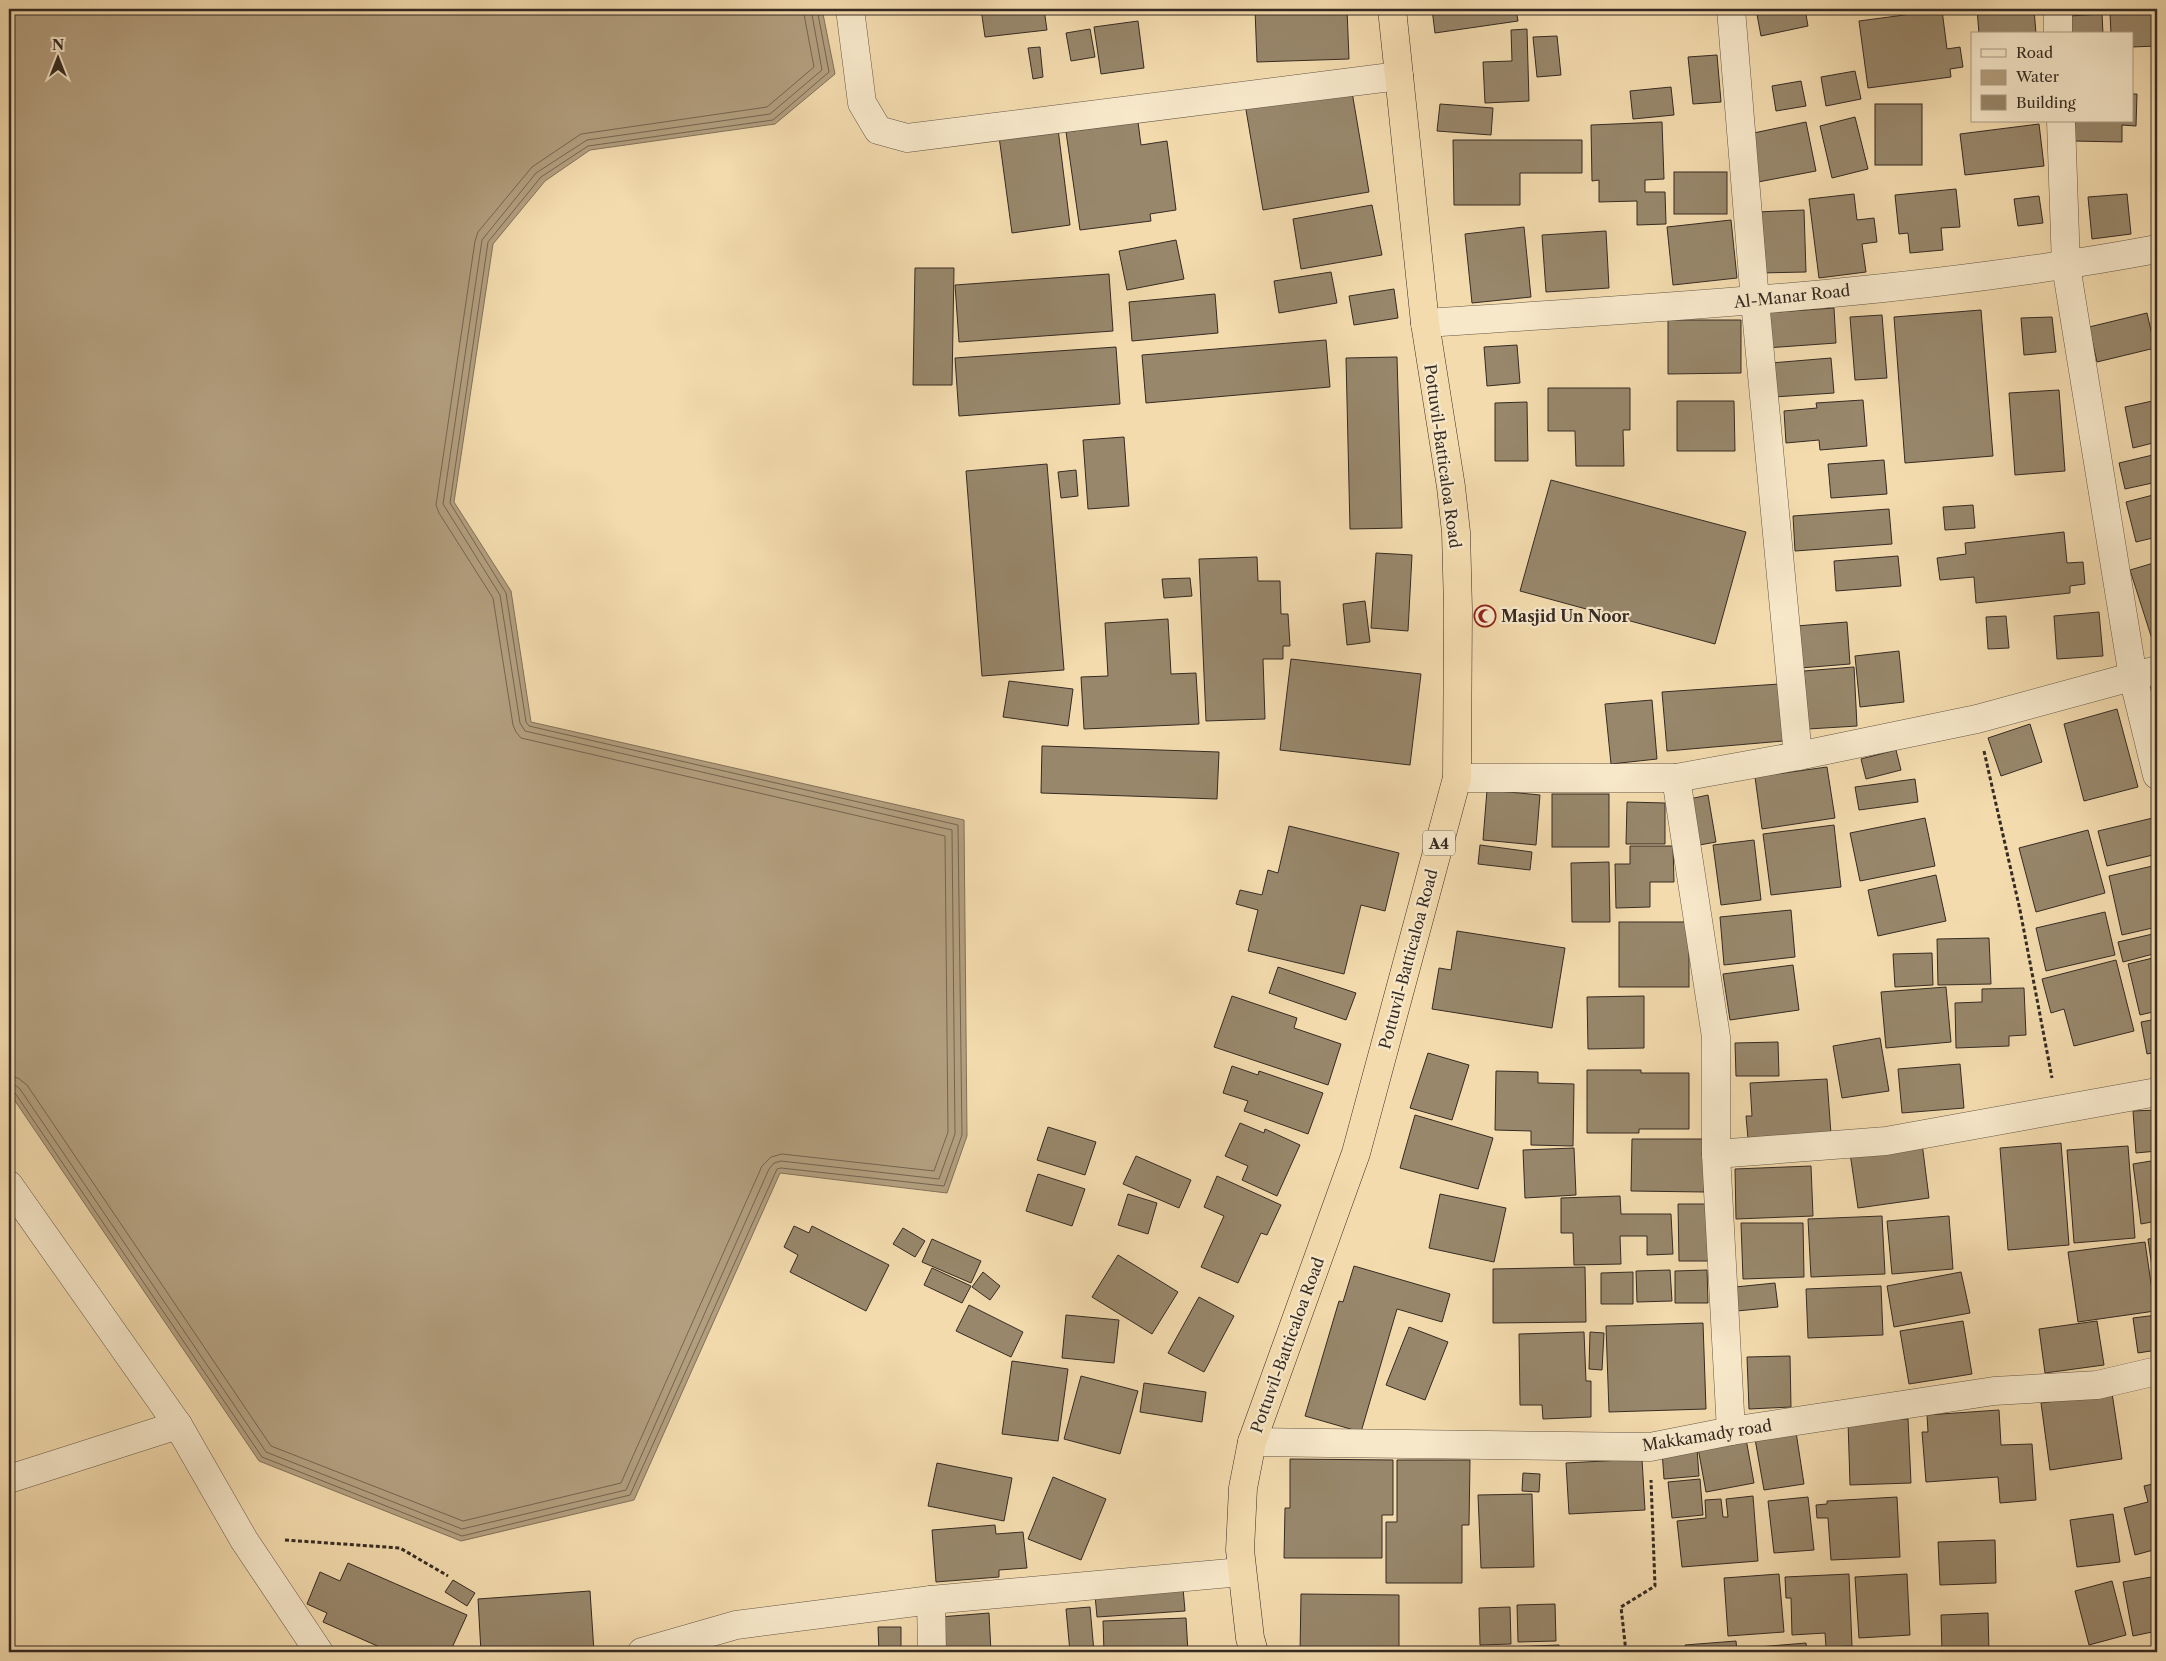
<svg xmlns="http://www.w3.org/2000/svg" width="2166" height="1661" viewBox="0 0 2166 1661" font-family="'Libre Caslon Text',serif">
<rect width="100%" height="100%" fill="#f3dbae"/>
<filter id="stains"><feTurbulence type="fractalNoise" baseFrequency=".004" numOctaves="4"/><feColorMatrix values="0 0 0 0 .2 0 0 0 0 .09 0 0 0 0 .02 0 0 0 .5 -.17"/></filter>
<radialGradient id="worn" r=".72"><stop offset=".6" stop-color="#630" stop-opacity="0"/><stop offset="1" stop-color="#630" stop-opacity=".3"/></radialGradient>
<path fill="#b39f7f" stroke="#81715a" d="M9 9H822L835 74 775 124 590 150 545 181 493 244 454 502 511 591 531 722 964 820 967 1136 947 1193 780 1173 634 1500 461 1541 259 1461 9 1092Z"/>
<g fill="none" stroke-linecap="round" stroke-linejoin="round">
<g stroke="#746551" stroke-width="1">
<path d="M9 1076 18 1078 27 1085 271 1446 463 1521 621 1483 762 1166 771 1157 782 1154 934 1171 948 1132 945 836 521 738 516 732 513 725 493 598 439 513 436 505 475 241 478 232 532 167 581 134 767 107 814 67 803 9"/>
<path d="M9 1084 15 1085 20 1089 266 1452 462 1529 626 1490 769 1169 774 1163 781 1161 939 1179 955 1134 952 830 525 731 520 723 500 595 443 504 482 240 536 173 587 140 770 114 822 70 811 9"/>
<path d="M9 1090 15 1093 262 1457 462 1536 630 1495 777 1169 781 1168 944 1186 962 1135 958 825 529 726 526 722 506 593 450 503 488 242 541 177 588 146 773 120 829 72 817 9"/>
</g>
</g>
<g fill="#98876b" stroke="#362b23">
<path d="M981 9H1044L1047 30 985 37Z"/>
<path d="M1255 9H1347L1349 59 1257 62Z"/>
<path d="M1432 9H1516L1518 21 1435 33Z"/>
<path d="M1756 9H1805L1808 26 1761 36Z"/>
<path d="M1977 9H2034L2036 34H1979Z"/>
<path d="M1942 10 1947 49 1960 47 1963 67 1950 69 1951 77 1868 88 1859 21Z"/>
<path d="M2157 11V46L2132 47V34H2111L2110 13Z"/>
<path d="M2102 14 2103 34H2070L2069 16Z"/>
<path d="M1138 21 1144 68 1101 74 1094 27Z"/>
<path d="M1090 29 1095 57 1071 61 1066 33Z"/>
<path d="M1527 29 1529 101 1485 103 1483 62 1512 61 1511 30Z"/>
<path d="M1557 36 1561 75 1537 77 1533 37Z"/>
<path d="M1040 47 1043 77 1033 79 1028 48Z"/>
<path d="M1717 55 1721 102 1693 104 1688 57Z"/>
<path d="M1855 71 1861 99 1826 106 1821 77Z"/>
<path d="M1801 81 1806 106 1776 111 1772 86Z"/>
<path d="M1351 86 1369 192 1263 210 1245 104Z"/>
<path d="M1671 87 1674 115 1633 119 1630 91Z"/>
<path d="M2132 94H2137L2136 126 2122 125V142L2074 141 2075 121H2132Z"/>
<path d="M1440 104 1493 108 1491 135 1437 131Z"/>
<rect x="1875" y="104" width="47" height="61"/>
<path d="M1855 117 1868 169 1832 178 1820 126Z"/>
<path d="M1057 121 1070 225 1012 233 998 129Z"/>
<path d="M1138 122 1141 145 1167 141 1176 210 1150 214 1151 221 1080 230 1066 132Z"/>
<path d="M1662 122 1664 179 1645 180V192H1665L1666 224 1637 225V201L1599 202V180L1592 181 1591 125Z"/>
<path d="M1806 122 1816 171 1758 182 1749 134Z"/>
<path d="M2039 124 2044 166 1965 175 1960 134Z"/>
<path d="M1453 140H1582V173H1520V205H1454Z"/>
<rect x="1674" y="172" width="53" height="42"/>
<path d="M1956 189 1960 227 1941 228 1943 250 1910 253 1908 233 1899 234 1895 195Z"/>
<path d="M1854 194 1857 220 1874 218 1877 242 1862 244 1866 272 1819 278 1809 199Z"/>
<path d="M2127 194 2131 234 2092 239 2088 197Z"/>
<path d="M2039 196 2043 223 2018 226 2014 199Z"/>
<path d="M1372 205 1382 255 1301 269 1293 219Z"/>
<path d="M1804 210 1806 272 1759 273 1757 212Z"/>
<path d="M1731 220 1737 278 1673 285 1667 227Z"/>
<path d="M1524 227 1531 297 1472 303 1465 234Z"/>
<path d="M1606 231 1609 288 1546 292 1542 235Z"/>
<path d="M1176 240 1184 279 1127 290 1119 251Z"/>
<path d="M915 268H954L952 385H913Z"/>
<path d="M1331 272 1337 303 1279 313 1274 281Z"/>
<path d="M1109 274 1113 331 959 342 955 285Z"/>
<path d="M1394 289 1398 318 1354 325 1349 296Z"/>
<path d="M1215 294 1218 333 1132 341 1129 302Z"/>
<path d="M1834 308 1836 343 1766 348 1763 313Z"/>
<path d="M1981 310 1993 456 1905 463 1894 317Z"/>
<path d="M2147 313 2155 348 2097 362 2089 327Z"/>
<path d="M1882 315 1887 378 1855 380 1850 317Z"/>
<path d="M2052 317 2056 352 2024 355 2021 318Z"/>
<path d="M1668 320H1741V373L1668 374Z"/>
<path d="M1326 340 1330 387 1146 403 1142 355Z"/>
<path d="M1517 345 1520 383 1487 386 1484 347Z"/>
<path d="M1116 347 1120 404 959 416 955 358Z"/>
<path d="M2157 355V378L2153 356Z"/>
<path d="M1397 357 1402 528 1350 529 1346 358Z"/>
<path d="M1831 358 1834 393 1774 397 1771 363Z"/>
<path d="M1548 388H1630V430H1623L1624 466H1576L1575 431H1548Z"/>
<path d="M2059 390 2065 471 2015 475 2009 393Z"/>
<path d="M1863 400 1867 446 1820 450 1819 440 1786 443 1784 411 1817 408 1816 403Z"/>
<path d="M2157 400V442L2133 448 2125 407Z"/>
<path d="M1677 401H1734L1735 451H1677Z"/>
<path d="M1527 402 1528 461H1495V403Z"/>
<path d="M1124 437 1129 506 1088 509 1083 440Z"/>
<path d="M2157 454V482L2125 489 2119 463Z"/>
<path d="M1884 460 1887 494 1831 498 1828 464Z"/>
<path d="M1047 464 1064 670 982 676 966 471Z"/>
<path d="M1076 470 1078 496 1061 498 1058 472Z"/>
<path d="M1551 480 1746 532 1715 644 1520 591Z"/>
<path d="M2157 494V537L2136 542 2126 502Z"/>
<path d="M1973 505 1975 528 1945 530 1943 507Z"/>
<path d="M1889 509 1892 544 1795 551 1793 516Z"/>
<path d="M2064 532 2067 563 2083 562 2085 584 2070 586V593L1976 603 1974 577 1940 580 1937 558 1966 554 1965 543Z"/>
<path d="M1376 553 1412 555 1408 631 1371 628Z"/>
<path d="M1898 556 1901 586 1836 591 1834 561Z"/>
<path d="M1257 557 1258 581H1280L1281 614H1288L1290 646H1283V659H1263L1265 719 1206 721 1199 559Z"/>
<path d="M2157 562V638L2152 639 2130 570Z"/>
<path d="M1190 578 1192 596 1164 598 1162 579Z"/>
<path d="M1365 601 1370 642 1347 645 1343 604Z"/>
<path d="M2099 612 2103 656 2057 659 2054 616Z"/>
<path d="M2006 616 2009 648 1988 649 1986 617Z"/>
<path d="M1168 619 1171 674 1196 673 1199 724 1084 729 1081 677 1108 676 1105 623Z"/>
<path d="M1847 622 1850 664 1800 668 1796 626Z"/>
<path d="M1899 651 1904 702 1860 707 1855 656Z"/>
<path d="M1291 659 1421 674 1410 765 1280 750Z"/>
<path d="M1854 667 1857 726 1808 729 1804 671Z"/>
<path d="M2157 680V726L2145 683Z"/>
<path d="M1009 681 1073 689 1068 726 1003 717Z"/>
<path d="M1779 684 1783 741 1667 751 1662 692Z"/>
<path d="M1652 700 1657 759 1611 764 1605 704Z"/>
<path d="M2117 709 2138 787 2084 801 2064 724Z"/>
<path d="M2030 724 2042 762 2001 776 1988 738Z"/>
<path d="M1042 746 1219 752 1217 799 1041 793Z"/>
<path d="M1896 750 1901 770 1866 779 1861 759Z"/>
<path d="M1827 767 1835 818 1762 829 1755 777Z"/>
<path d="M1915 779 1918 802 1859 810 1855 787Z"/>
<path d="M1487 790 1540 795 1536 845 1483 840Z"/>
<rect x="1552" y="794" width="57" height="53"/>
<path d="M1708 795 1716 842 1694 846 1685 800Z"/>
<path d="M1627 802 1665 803V844H1626Z"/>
<path d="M2157 817V854L2107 866 2098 831Z"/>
<path d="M1925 818 1935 866 1860 881 1850 833Z"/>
<path d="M1834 825 1841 887 1771 895 1763 834Z"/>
<path d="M1289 826 1399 853 1385 911 1361 905 1344 974 1248 951 1258 910 1236 904 1240 890 1262 895 1268 870 1278 873Z"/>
<path d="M2088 830 2105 893 2036 912 2019 848Z"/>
<path d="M1754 840 1761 900 1721 905 1713 845Z"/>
<path d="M1480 845 1532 852 1530 870 1478 864Z"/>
<path d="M1630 846H1673L1674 882H1650V907L1616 908 1615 864H1630Z"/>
<path d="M1609 862 1610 922H1572L1571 863Z"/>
<path d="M2157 865V927L2122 935 2109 876Z"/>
<path d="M1936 875 1946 921 1878 936 1868 890Z"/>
<path d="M1791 910 1795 957 1724 965 1720 917Z"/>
<path d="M2105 912 2115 955 2046 971 2036 928Z"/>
<rect x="1619" y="922" width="70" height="65"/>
<path d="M1457 931 1565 948 1552 1028 1432 1009 1439 968 1451 970Z"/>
<path d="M2157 933V953L2123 962 2118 942Z"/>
<path d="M1989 938 1991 984 1938 985 1937 939Z"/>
<path d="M1932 953 1933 985 1895 987 1893 954Z"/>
<path d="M2157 957V1011L2140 1015 2128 964Z"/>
<path d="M2116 960 2134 1031 2074 1046 2064 1009 2051 1013 2042 979Z"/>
<path d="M1793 965 1799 1010 1730 1020 1723 974Z"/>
<path d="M1278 967 1356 993 1346 1020 1269 993Z"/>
<path d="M1946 987 1951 1042 1886 1048 1881 992Z"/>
<path d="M2024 988 2026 1035 2009 1036V1046L1956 1048 1955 1003 1982 1002V989Z"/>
<path d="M1232 996 1297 1018 1294 1028 1341 1044 1328 1085 1214 1047Z"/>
<path d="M1644 996V1048L1588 1049 1587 997Z"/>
<path d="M2157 1019V1052L2147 1054 2141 1022Z"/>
<path d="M1880 1038 1889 1091 1842 1098 1833 1046Z"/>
<path d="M1778 1042 1779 1076H1736L1735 1043Z"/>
<path d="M1428 1053 1469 1065 1452 1120 1410 1108Z"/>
<path d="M1960 1064 1964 1108 1902 1113 1898 1069Z"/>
<path d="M1232 1066 1258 1075 1259 1071 1323 1093 1308 1134 1244 1111 1248 1101 1223 1093Z"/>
<path d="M1587 1070H1641V1073H1689V1129H1639V1133H1587Z"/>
<path d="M1496 1071 1538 1072V1083L1574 1084 1573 1146 1531 1145V1131L1495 1130Z"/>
<path d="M1827 1079 1831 1134 1748 1139 1746 1116H1752L1750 1083Z"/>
<path d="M2157 1110V1151L2136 1153 2133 1111Z"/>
<path d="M1415 1115 1493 1138 1478 1189 1400 1168Z"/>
<path d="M1240 1123 1264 1133 1265 1129 1300 1145 1277 1196 1242 1180 1248 1166 1225 1156Z"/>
<path d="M1048 1127 1096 1142 1085 1175 1037 1160Z"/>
<path d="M1632 1139H1704V1192L1631 1191Z"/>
<path d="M1922 1143 1929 1198 1858 1208 1850 1153Z"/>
<path d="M2061 1143 2069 1245 2008 1250 2000 1148Z"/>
<path d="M2128 1146 2135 1238 2074 1243 2067 1150Z"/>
<path d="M1574 1148 1576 1195 1525 1198 1523 1150Z"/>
<path d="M1136 1156 1191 1180 1179 1208 1123 1184Z"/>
<path d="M2157 1160V1221L2141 1224 2133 1164Z"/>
<path d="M1811 1166 1813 1216 1736 1219 1735 1169Z"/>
<path d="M1038 1174 1085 1189 1072 1226 1026 1211Z"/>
<path d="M1217 1176 1281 1205 1267 1235 1261 1233 1238 1283 1201 1267 1224 1216 1204 1207Z"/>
<path d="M1128 1194 1157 1203 1148 1234 1118 1225Z"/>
<path d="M1440 1194 1506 1208 1494 1262 1429 1248Z"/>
<path d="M1620 1196 1621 1214H1671L1673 1254 1647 1255V1236H1620L1621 1264 1574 1265 1573 1233H1561V1198Z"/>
<path d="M1678 1204H1707L1708 1261H1679Z"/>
<path d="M1882 1216 1885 1274 1811 1277 1808 1219Z"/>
<path d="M1949 1216 1953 1269 1892 1274 1887 1221Z"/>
<path d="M1741 1223H1803L1804 1277 1743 1279Z"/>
<path d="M794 1226 809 1233 812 1226 889 1265 866 1311 790 1272 798 1255 784 1247Z"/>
<path d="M903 1228 925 1241 915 1257 893 1244Z"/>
<path d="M2157 1238V1288L2155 1289 2148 1239Z"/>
<path d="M932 1239 981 1261 971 1283 922 1262Z"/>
<path d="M2145 1242 2155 1311 2078 1322 2068 1252Z"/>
<path d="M1118 1255 1178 1292 1152 1334 1092 1297Z"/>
<path d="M1354 1266 1450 1294 1442 1322 1397 1309 1361 1432 1305 1416 1339 1301 1343 1302Z"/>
<path d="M1585 1267 1586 1322 1493 1323V1269Z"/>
<path d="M932 1268 971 1286 962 1303 924 1285Z"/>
<path d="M1670 1270 1672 1301 1637 1302 1636 1271Z"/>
<path d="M1707 1270 1708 1303H1675V1271Z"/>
<path d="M983 1272 1000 1286 990 1300 972 1287Z"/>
<path d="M1633 1272V1304H1601V1273Z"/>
<path d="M1961 1272 1970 1313 1894 1327 1887 1286Z"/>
<path d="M1775 1283 1778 1307 1737 1311 1735 1287Z"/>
<path d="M1881 1286 1883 1335 1808 1338 1806 1289Z"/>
<path d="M1199 1297 1234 1316 1204 1372 1168 1353Z"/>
<path d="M969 1305 1023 1332 1011 1357 956 1331Z"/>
<path d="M1066 1315 1119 1320 1114 1363 1062 1358Z"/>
<path d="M2157 1315V1350L2138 1353 2133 1318Z"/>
<path d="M1963 1321 1972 1374 1909 1384 1900 1331Z"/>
<path d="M2097 1321 2104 1365 2045 1373 2039 1329Z"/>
<path d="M1703 1323 1706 1409 1609 1412 1606 1326Z"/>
<path d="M1409 1327 1448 1342 1425 1400 1386 1385Z"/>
<path d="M1584 1332 1586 1381H1591V1417L1543 1419 1542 1405H1520L1519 1334Z"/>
<path d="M1590 1332 1604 1333 1602 1370 1589 1369Z"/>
<path d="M1790 1356 1791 1407 1749 1409 1747 1357Z"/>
<path d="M1012 1361 1068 1369 1058 1441 1002 1434Z"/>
<path d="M1081 1376 1138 1391 1120 1454 1064 1439Z"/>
<path d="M1144 1383 1206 1392 1202 1422 1140 1412Z"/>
<path d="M2112 1393 2122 1459 2050 1470 2041 1403Z"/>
<path d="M1999 1410 2001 1445 2032 1444 2036 1500 2000 1503 1998 1477 1926 1482 1922 1432H1928L1927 1415Z"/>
<path d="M1908 1419 1911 1483 1850 1485 1848 1421Z"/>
<path d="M1796 1432 1804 1484 1764 1490 1755 1439Z"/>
<path d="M1746 1439 1754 1483 1706 1492 1698 1448Z"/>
<path d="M1697 1449 1699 1476 1664 1479 1662 1451Z"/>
<path d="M1290 1459 1393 1460V1515H1382V1558H1284L1285 1508H1290Z"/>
<path d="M1642 1459 1645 1510 1569 1514 1566 1463Z"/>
<path d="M1397 1460H1470L1469 1525H1462V1583H1386V1522H1397Z"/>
<path d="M937 1463 1012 1478 1004 1521 928 1506Z"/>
<path d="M1523 1473 1540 1474 1539 1492 1522 1491Z"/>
<path d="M1053 1477 1106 1499 1081 1560 1028 1539Z"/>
<path d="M1700 1479 1703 1515 1672 1518 1668 1482Z"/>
<path d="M2157 1483V1549L2135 1555 2124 1508 2148 1502 2144 1486Z"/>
<path d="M1532 1494 1534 1567 1481 1568 1478 1495Z"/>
<path d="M1753 1496 1758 1561 1682 1567 1677 1521 1706 1518 1705 1500 1721 1499 1723 1517H1728L1726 1499Z"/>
<path d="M1808 1497 1814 1550 1774 1553 1768 1501Z"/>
<path d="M1897 1497 1900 1557 1831 1560 1828 1518H1817L1816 1505 1827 1504V1501Z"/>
<path d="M2113 1514 2120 1562 2077 1567 2070 1520Z"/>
<path d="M995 1525 996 1534 1023 1532 1027 1568 999 1570V1577L936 1582 932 1530Z"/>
<path d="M1995 1540 1996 1583 1940 1585 1938 1542Z"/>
<path d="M348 1563 467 1615 450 1652H391L323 1622 327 1613 307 1604 320 1572 340 1581Z"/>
<path d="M1779 1574 1784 1632 1728 1636 1724 1578Z"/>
<path d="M1849 1574 1852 1646 1826 1647 1825 1633 1792 1635 1791 1598H1786L1785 1577Z"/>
<path d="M1907 1574 1910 1635 1859 1638 1855 1577Z"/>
<path d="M2157 1576V1631L2133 1636 2123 1582Z"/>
<path d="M453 1580 475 1593 467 1606 445 1592Z"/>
<path d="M2112 1581 2126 1635 2089 1645 2075 1591Z"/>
<path d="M1183 1588 1185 1611 1097 1617 1095 1595Z"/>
<path d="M590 1591 594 1652H481L478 1599Z"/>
<path d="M1301 1594 1399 1595V1652H1300Z"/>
<path d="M1555 1604 1556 1641 1518 1642 1517 1605Z"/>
<path d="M1090 1607 1094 1652H1070L1066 1609Z"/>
<path d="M1510 1607 1511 1644 1480 1645 1479 1608Z"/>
<path d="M989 1613 991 1652H942L940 1617Z"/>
<path d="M1988 1613 1989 1652H1942L1941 1615Z"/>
<path d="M1186 1618 1188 1652H1104L1103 1621Z"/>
<path d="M878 1627H901V1652H879Z"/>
<path d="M1736 1641 1737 1652H1686L1685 1645Z"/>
<path d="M1806 1643 1807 1652H1747L1746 1648Z"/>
<path d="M1559 1645 1560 1652H1580H1479L1478 1648Z"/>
<path d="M1889 1649V1652H1842Z"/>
</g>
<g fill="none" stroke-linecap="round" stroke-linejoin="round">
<g stroke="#655746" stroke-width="29">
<g id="minor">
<path d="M850 9 862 103 878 130 907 138 1399 76"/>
<path d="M1731 9 1755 301 1798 756"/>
<path d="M2058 9V34"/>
<path d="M2061 121 2066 266 2133 677 2157 775"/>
<path d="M1425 323C1669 307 1916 294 2157 249"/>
<path d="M1457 778H1676L1798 756 1977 719 2157 670"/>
<path d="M1676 778 1716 1037V1154L1731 1431"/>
<path d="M1716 1154 1886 1141 2157 1092"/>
<path d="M9 1185 178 1425 244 1540 319 1652"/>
<path d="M1252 1442 1650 1447 1731 1431 1994 1391 2097 1385 2157 1371"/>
<path d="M9 1479 178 1425"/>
<path d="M931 1600 1241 1572"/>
<path d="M642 1652 736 1625 931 1600 932 1652"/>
</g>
</g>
<g stroke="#362b23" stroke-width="29">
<path id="highway" d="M1254 1652 1250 1638 1240 1550 1243 1488 1252 1442 1356 1153 1457 778 1458 609 1456 532 1451 487 1425 323 1392 9"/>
</g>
<g stroke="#362b23" stroke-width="3" stroke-dasharray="4 2.5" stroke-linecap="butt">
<path d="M1984 751 2020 910 2052 1078"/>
<path d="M285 1540 400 1548 448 1576"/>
<path d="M1626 1652 1621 1607 1655 1586 1651 1480"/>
</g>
<use href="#minor" stroke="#f7e8ca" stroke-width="28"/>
<use href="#highway" stroke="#f3dbae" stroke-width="28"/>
</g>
<defs>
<g id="mosque-ring" transform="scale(1.125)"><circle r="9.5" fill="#f7e8ca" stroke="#8f2418" stroke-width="1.5"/><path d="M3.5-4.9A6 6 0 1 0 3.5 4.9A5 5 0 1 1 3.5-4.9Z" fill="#8f2418"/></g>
</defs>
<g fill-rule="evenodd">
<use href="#mosque-ring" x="1485" y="616"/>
</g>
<g text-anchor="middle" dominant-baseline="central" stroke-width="4.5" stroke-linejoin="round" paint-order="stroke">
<rect fill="#f7e8ca" stroke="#706455" stroke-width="1" x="1423" y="830.5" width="32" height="25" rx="4"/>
<g font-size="15" font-weight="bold" fill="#362b23">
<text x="1439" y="843">A4</text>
</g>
<g font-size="16" fill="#362b23" stroke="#f7e8ca">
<text transform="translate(1792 296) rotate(-6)">Al-Manar Road</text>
<text transform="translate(1443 456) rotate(82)">Pottuvil-Batticaloa Road</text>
<text transform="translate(1408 959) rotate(-75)">Pottuvil-Batticaloa Road</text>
<text transform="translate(1287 1345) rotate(-70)">Pottuvil-Batticaloa Road</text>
<text transform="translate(1707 1435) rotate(-9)">Makkamady road</text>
</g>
<g font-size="16" font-weight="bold" fill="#362b23" stroke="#f7e8ca" text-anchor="start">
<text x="1501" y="616">Masjid Un Noor</text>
</g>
</g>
<rect width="2166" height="1661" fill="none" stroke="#f3dbae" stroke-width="30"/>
<rect x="10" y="10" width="2146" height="1641" fill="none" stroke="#362b23" stroke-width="2.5"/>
<rect x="15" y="15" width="2136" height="1631" fill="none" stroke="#362b23"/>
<rect x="1971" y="32" width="162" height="90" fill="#f7e8ca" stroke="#aa9c87"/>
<rect x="1981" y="49" width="25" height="8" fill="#f7e8ca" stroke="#aa9c87"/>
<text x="2016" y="58" font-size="15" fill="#362b23">Road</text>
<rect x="1981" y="70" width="25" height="15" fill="#b39f7f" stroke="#aa9c87"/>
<text x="2016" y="82" font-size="15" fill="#362b23">Water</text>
<rect x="1981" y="95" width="25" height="15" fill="#98876b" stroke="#aa9c87"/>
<text x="2016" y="108" font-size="15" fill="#362b23">Building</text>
<g transform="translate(58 58)" stroke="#f7e8ca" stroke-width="4" paint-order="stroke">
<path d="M0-4L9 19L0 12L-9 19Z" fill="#362b23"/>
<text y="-8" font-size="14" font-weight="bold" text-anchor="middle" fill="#362b23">N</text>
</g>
<rect width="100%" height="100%" filter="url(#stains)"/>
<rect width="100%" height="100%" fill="url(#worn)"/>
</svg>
